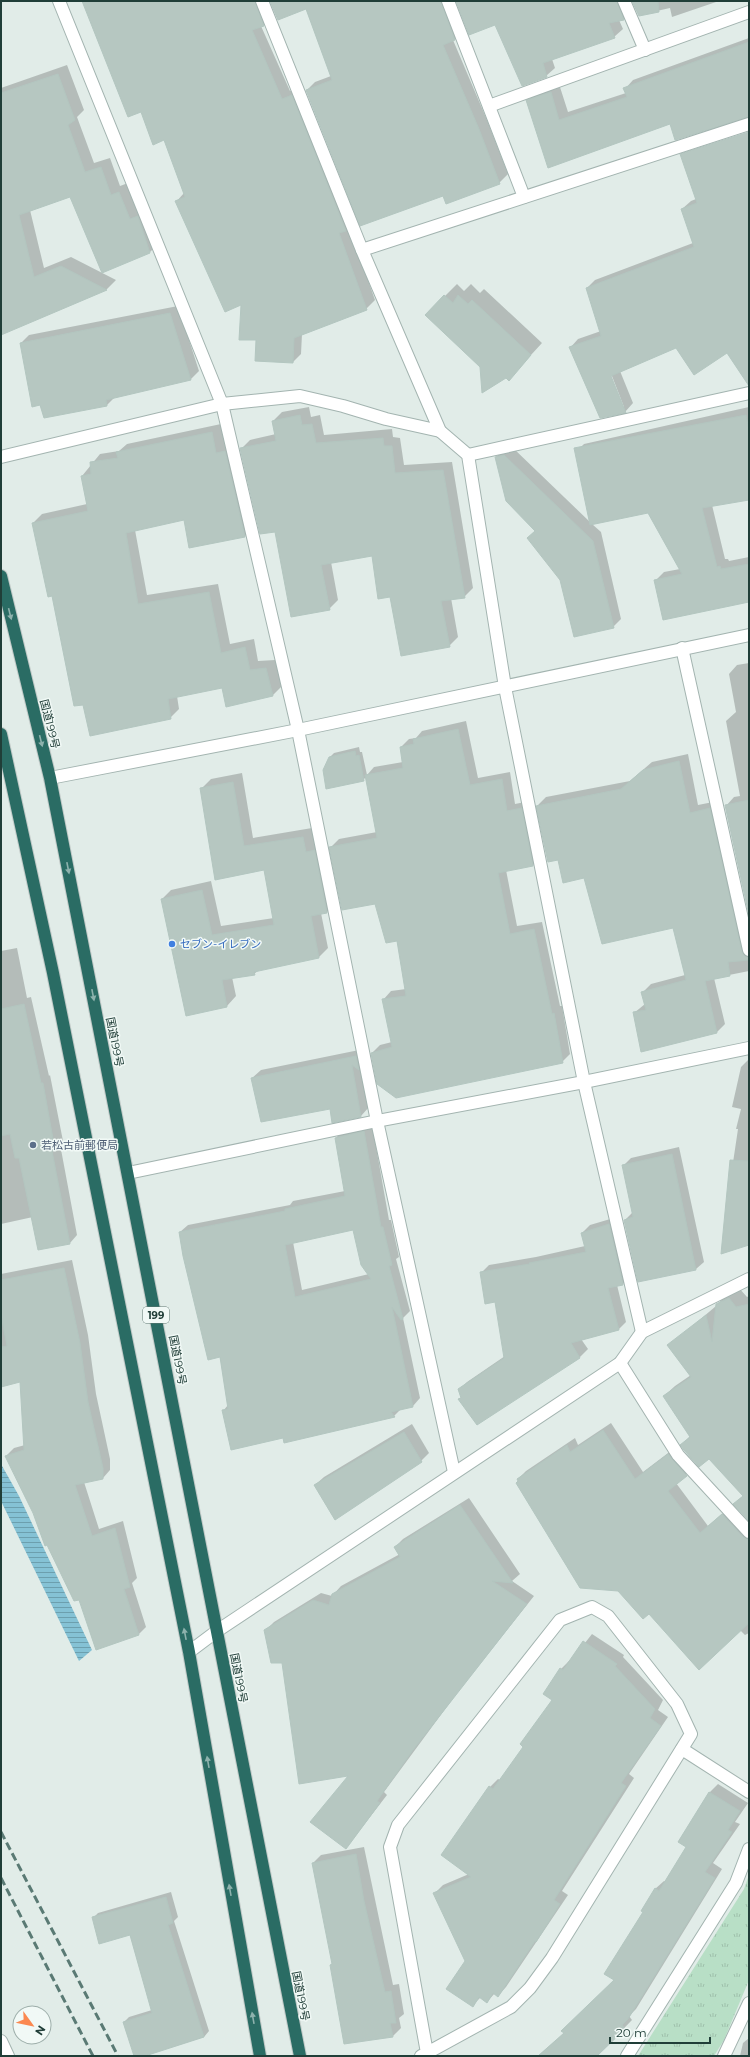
<svg xmlns="http://www.w3.org/2000/svg" width="750" height="2057" viewBox="0 0 750 2057" font-family="Montserrat,'Noto Sans JP',sans-serif">
<defs>
<pattern id="grass-tufts" width="24" height="20" patternUnits="userSpaceOnUse"><rect width="24" height="20" fill="#b8dfc6"/><path d="M3 7l-1-3M5 7V3M7 7l1-3M15 17l-1-3M17 17v-4M19 17l1-3" fill="none" stroke="#9ec0ab"/></pattern>
<pattern id="water-rules" width="6" height="5" patternUnits="userSpaceOnUse"><rect width="6" height="5" fill="#85c2d5"/><path d="M0 2.5h6" fill="none" stroke="#6c9fae"/></pattern>
</defs>
<rect width="100%" height="100%" fill="#e1ece8"/>
<path fill="url(#grass-tufts)" d="M749 1875V1980L724 2040 714 2056H638L744 1889Z"/>
<path fill="url(#water-rules)" d="M1 1464 19 1496 92 1650 79 1661 1 1501Z"/>
<g fill="#0003" fill-rule="evenodd">
<path d="M83 1H265L272 17 261 26 290 91 300 87 375 300 366 309 302 334 301 354 293 362 257 339 242 304 176 202 184 193 165 139 141 111Z"/>
<path d="M271 1H451L463 31 453 40 487 120 508 174 499 183 444 195 307 90 315 82 331 76 306 8Z"/>
<path d="M457 1H628L632 11 623 19 619 20 623 29 614 37 552 59 555 68 546 76 495 24Z"/>
<path d="M633 1H719L672 17 670 8 639 15Z"/>
<path d="M749 38V87L581 148 527 101 536 92 559 84 568 112 626 93 625 89 633 80Z"/>
<path d="M67 65 84 110 77 117 94 163 110 158 120 186 128 183 159 243 150 252 71 196 30 210 44 268 71 257 116 280 107 289 1 334V88Z"/>
<path d="M749 140V354L676 347 620 371 633 403 625 412 570 348 578 339 601 331 587 288 595 280 693 243 682 209 691 201 696 199ZM610 371 624 407H622L608 372Z"/>
<path d="M457 284 464 291 471 284 480 293 484 289 542 343 509 379 426 315Z"/>
<path d="M178 306 199 371 191 379 115 397 107 405 44 417 21 343 29 335Z"/>
<path d="M309 407 311 417 320 415 324 435 392 429 393 437 400 438 404 465 452 462 473 588 464 597 451 598 458 637 449 646 391 596 373 555 331 562 338 600 329 609 276 530 241 449 250 440 276 434 273 421 282 412Z"/>
<path d="M749 407V499L712 505 725 559H728L729 561 749 557V601L655 581 664 572 680 569 648 512 592 524 601 532 621 619 613 627 561 580 496 457 504 449 512 447 590 522 576 452 584 444Z"/>
<path d="M221 424 225 445 234 443 254 527 245 536 190 547 185 519 135 530 147 595 218 584 230 644 254 639 258 661 275 660 282 686 273 695 223 687 177 696 179 709 170 718 83 704 33 523 42 514 87 504 82 476 100 454 119 451 127 444Z"/>
<path d="M749 663V911L726 806 734 797 740 796 726 721 736 712 729 674 737 665Z"/>
<path d="M466 721 478 778 510 772 515 804 530 801 541 856 533 865 506 870 517 926 542 922 560 1006H562L570 1054 562 1062 372 1053 380 1045 392 1042 383 1000 391 991 406 989 397 939 376 903 330 848 339 839 377 832 366 777 363 780 330 757 334 753 359 747 360 752H362L367 775 374 767 403 762 401 747 409 739 416 738 422 731Z"/>
<path d="M688 754 698 805 718 801 749 940V971L714 978 725 1024 716 1033 634 1013 645 1004 642 993 651 984 685 975 674 927 585 877 558 859 537 806 546 797 630 781 652 762Z"/>
<path d="M242 773 253 838 312 828 336 903 327 912 321 913 328 948 319 957 259 970 254 974 232 977 236 996 227 1006 187 1015 162 899 171 890 211 881 221 926 274 918 265 869 216 879 201 789 211 779Z"/>
<path d="M17 948 27 998 31 997 49 1076 50 1075 63 1141 60 1144 77 1235 70 1243 33 1217 1 1224V951Z"/>
<path d="M364 1049 369 1107 361 1116 333 1122 331 1108 252 1078 261 1070Z"/>
<path d="M748 1060H749V1244L728 1196 738 1129H736L741 1109 732 1107 741 1067Z"/>
<path d="M372 1124 389 1220H391L399 1257 396 1259 410 1311 403 1318 420 1398 413 1406 402 1408 394 1416 283 1437 223 1411 228 1405 220 1356 180 1232 188 1225 290 1205 293 1201 345 1191 336 1138 343 1130ZM354 1229 369 1274 302 1290 293 1242Z"/>
<path d="M679 1147 704 1262 696 1269 639 1281 625 1220 633 1212 623 1166 631 1158Z"/>
<path d="M617 1217 631 1276 623 1284 617 1285 626 1322 618 1330 581 1339 588 1349 580 1357 477 1423 460 1399 462 1397 459 1390 467 1382 505 1356 496 1301 481 1273 489 1265 536 1257 585 1246 582 1233 590 1225Z"/>
<path d="M72 1260 88 1335 96 1394 110 1459V1470L103 1478 84 1482 99 1529 123 1521 137 1578 132 1583 146 1627 138 1635 79 1599 6 1456 14 1448 25 1445 21 1381 1 1386V1274Z"/>
<path d="M739 1288 747 1297 749 1296V1521L735 1504 744 1495 709 1458 682 1445 690 1436 664 1396 675 1386 691 1375 669 1346 716 1306 727 1294Z"/>
<path d="M611 1423 643 1472 676 1447 694 1468 676 1483 708 1526 730 1507 749 1527V1633L745 1635 740 1630 649 1612 518 1479 526 1471 575 1438 578 1445Z"/>
<path d="M412 1424 429 1453 421 1461 315 1485 324 1477Z"/>
<path d="M469 1498 520 1574 512 1581 534 1596 457 1693 384 1792 387 1795 346 1848 350 1774 282 1662 266 1630 274 1622 321 1593 332 1596 341 1586 400 1554 395 1547 403 1539Z"/>
<path d="M592 1634 624 1655 623 1657 663 1700 658 1710 668 1717 629 1774 634 1778 562 1891 568 1895 506 1987 498 1996 495 1993 487 2002 481 1997 473 2005 466 1961 435 1893 443 1885 469 1874 490 1787 498 1779 500 1780 525 1746 553 1700 561 1669 569 1661 570 1662Z"/>
<path d="M718 1784 748 1803 735 1822 740 1824 713 1863 722 1869 636 2009 629 2016 632 2020 597 2056H538L565 2033 615 1980 655 1889 664 1881 666 1882 688 1847 679 1841 710 1792Z"/>
<path d="M364 1847 393 1985 399 1984 404 2014 399 2018 401 2028 393 2036 331 1965 333 1963 313 1863 321 1855Z"/>
<path d="M171 1892 178 1917 174 1921 209 2031 204 2037 142 2056H135L124 2022 129 2017 152 2010 130 1934 93 1918 98 1913Z"/>
<path d="M749 2038V2056H740L743 2043Z"/>
</g>
<g fill="#b6c7c1" stroke="#b3c6c0" fill-rule="evenodd">
<path d="M82 1H255L264 26 252 30 282 99 292 95 346 231 339 233 367 310 294 338 293 363 255 361 256 340H239L241 305 225 312 175 201 185 197 164 140 153 145 141 112 128 117Z"/>
<path d="M270 1H441L455 40 443 45 479 129 500 184 446 204 443 196 360 226 306 90 332 80 306 9 278 20Z"/>
<path d="M456 1H617L624 20 609 23 615 38 543 63 547 77 522 86 495 25 469 35Z"/>
<path d="M632 1H658L659 12 639 16Z"/>
<path d="M749 42V117L675 140 670 124 548 168 526 100 551 92 559 120 627 97 623 88Z"/>
<path d="M58 74 75 120 68 125 85 172 101 167 111 195 119 192 130 219 138 216 150 253 102 273 70 197 19 215 34 277 61 266 107 290 1 335V93Z"/>
<path d="M749 132V386L727 353 694 375 676 348 611 376 626 413 600 418 569 347 601 336 586 288 694 247 681 209 697 203 680 154Z"/>
<path d="M444 295 453 303 458 295 468 304 472 300 531 355 509 381 506 378 482 393 480 367 425 315Z"/>
<path d="M170 313 191 380 106 400 107 406 44 418 40 405 32 407 20 343Z"/>
<path d="M300 415 302 425 312 424 316 443 383 438 384 446H392L395 473 443 470 465 598 441 601 450 647 401 656 390 597 378 599 372 556 321 565 330 610 291 617 275 532 260 534 240 448 276 441 272 421Z"/>
<path d="M746 415 749 430V500L702 508 717 567 720 566 721 569 749 564V602L663 620 654 580 682 574 648 513 590 525 574 448Z"/>
<path d="M212 432 216 453 225 451 245 537 189 548 184 520 126 533 138 604 209 592 221 653 245 647 250 670 266 668 273 696 226 707 222 688 168 699 171 719 90 736 83 705 74 706 52 596 48 597 32 523 88 511 81 476 91 474 90 462 118 458 116 452Z"/>
<path d="M504 455 593 541 614 628 574 637 560 580 527 538 535 531 506 501 495 457Z"/>
<path d="M458 729 470 785 502 779 507 811 522 808 533 866 498 873 510 934 534 929 552 1014 554 1013 563 1063 396 1098 377 1084 371 1053 392 1047 382 999 406 996 397 941 386 943 375 904 342 910 329 847 377 838 365 775 403 768 400 747 414 744 413 739Z"/>
<path d="M355 751 356 756 359 755 364 781 326 789 323 770 329 757Z"/>
<path d="M679 761 690 813 710 808 742 952 744 955 749 957V960L728 962 730 976 705 981 717 1033 641 1052 633 1012 646 1010 641 992 686 980 673 928 602 944 584 878 563 883 558 860 548 862 536 806 621 789 643 770Z"/>
<path d="M233 782 244 846 303 837 306 852 315 850 327 913 311 916 319 958 254 972 255 975 222 980 227 1007 186 1016 161 899 202 890 212 935 274 925 264 870 215 880 200 788Z"/>
<path d="M749 800V915L725 805Z"/>
<path d="M24 1004 41 1083H43L55 1150 52 1151 70 1244 38 1250 19 1158H15L10 1134 1 1136V1009Z"/>
<path d="M356 1056 359 1070 352 1065 361 1117 332 1123 330 1109 261 1122 251 1078Z"/>
<path d="M364 1131 381 1227H383L392 1265 389 1266 403 1319 401 1320 392 1307 413 1407 391 1412 395 1417 284 1443 283 1438 231 1450 222 1410 228 1409 220 1357 208 1360 183 1256 179 1232 285 1211V1209L345 1196 335 1138ZM353 1230 361 1265 371 1279 295 1297 285 1245Z"/>
<path d="M672 1154 696 1270 638 1282 624 1220 633 1217 622 1165Z"/>
<path d="M730 1160 749 1161V1245L721 1254Z"/>
<path d="M609 1224 623 1285 608 1288 619 1330 571 1343 580 1358 477 1425 458 1399 461 1398 458 1389 504 1358 495 1302 485 1304 480 1272 530 1264 529 1263 586 1252 581 1233Z"/>
<path d="M64 1268 80 1343 88 1402 103 1468V1479L75 1485 92 1536 115 1528 130 1587 124 1589 139 1635 96 1650 79 1600 74 1601 47 1545 45 1546 33 1513 5 1456 24 1450 20 1382 1 1387V1347L7 1346 1 1315V1280Z"/>
<path d="M729 1298 736 1307 749 1304V1521L733 1504 743 1496 709 1459 699 1467 684 1450 680 1445 690 1437 663 1396 691 1377 667 1345 706 1315 712 1342 716 1304Z"/>
<path d="M603 1430 635 1479 668 1454 687 1476 668 1491 700 1533 722 1514 743 1537 749 1539V1623L699 1670 649 1614 643 1619 618 1591 580 1588 516 1483 518 1481 517 1479 567 1445 570 1452Z"/>
<path d="M404 1432 422 1462 335 1520 314 1485Z"/>
<path d="M460 1505 513 1583 492 1581 527 1604 413 1750 377 1801 380 1803 346 1849 310 1822 348 1776 299 1784 282 1663H271L264 1630 313 1600 329 1605 332 1594 400 1557 394 1547Z"/>
<path d="M583 1641 617 1664 615 1666 655 1709 650 1718 661 1726 621 1783 626 1786 554 1900 560 1904 536 1942 535 1941 498 1997 493 1993 487 2003 479 1997 473 2007 446 1989 465 1961 433 1893 471 1877 441 1855 489 1786 493 1789 523 1747 520 1744 552 1700 543 1694 560 1668 563 1670Z"/>
<path d="M709 1792 740 1811 728 1830 732 1832 705 1872 715 1878 628 2019 622 2025 625 2029 597 2056H538L564 2033 561 2031 614 1980 604 1974 643 1912 641 1911 655 1888 659 1891 686 1847 678 1842Z"/>
<path d="M356 1854 364 1901 385 1992 391 1991 396 2023H390L393 2037 344 2044 330 1965 332 1964 312 1863Z"/>
<path d="M166 1897 173 1923 168 1925 204 2037 145 2056H134L123 2022 152 2013 130 1935 99 1944 92 1917Z"/>
</g>
<g fill="none" stroke-linecap="round" stroke-linejoin="round">
<g stroke="#a3b4b0" stroke-width="14">
<path id="lane" d="M724 2056 749 2003"/>
</g>
<g stroke="#a3b4b0" stroke-width="14">
<g id="street">
<path d="M59 1 222 404 298 730 377 1121 454 1472"/>
<path d="M262 1 362 250 440 431 468 455 505 687 584 1082 642 1332"/>
<path d="M448 1 524 197"/>
<path d="M624 1 645 50"/>
<path d="M489 106 749 12"/>
<path d="M362 250 749 124"/>
<path d="M468 455 749 393"/>
<path d="M1 457 222 404 300 396 343 406 386 419 440 431"/>
<path d="M682 648 749 950"/>
<path d="M50 778 298 730 749 635"/>
<path d="M128 1173 377 1121 584 1082 749 1048"/>
<path d="M620 1363 678 1455 749 1532"/>
<path d="M189 1652 217 1631 620 1363 642 1332 749 1279"/>
<path d="M682 1749 749 1792"/>
<path d="M1 2041 8 2056"/>
<path d="M421 2056 427 2053 511 2007 530 1988 552 1958 691 1734 677 1704 608 1616 592 1607 560 1620 398 1825 390 1847 427 2053"/>
<path d="M627 2056 736 1883 749 1849"/>
</g>
</g>
<g stroke="#c1c9c7" stroke-width="14">
<g id="highway">
<path d="M1 576 50 778 300 2056"/>
<path d="M1 734 53 973 189 1652 260 2056"/>
</g>
</g>
<use href="#lane" stroke="#fff" stroke-width="12"/>
<use href="#street" stroke="#fff" stroke-width="12"/>
<use href="#highway" stroke="#2a6c64" stroke-width="12"/>
<g stroke="#5a7a74" stroke-width="3" stroke-dasharray="8 4" stroke-linecap="butt">
<path d="M1 1832 118 2056"/>
<path d="M1 1878 93 2056"/>
</g>
</g>
<defs><path id="oneway-solid" d="M-6-.8H1V-3.2L6.5 0L1 3.2V.8H-6Z"/></defs>
<g fill="#8eb2ad">
<use href="#oneway-solid" transform="translate(10 614) rotate(76)"/>
<use href="#oneway-solid" transform="translate(41 741) rotate(76)"/>
<use href="#oneway-solid" transform="translate(68 868) rotate(79)"/>
<use href="#oneway-solid" transform="translate(93 995) rotate(79)"/>
<use href="#oneway-solid" transform="translate(185 1634) rotate(-101)"/>
<use href="#oneway-solid" transform="translate(208 1762) rotate(-100)"/>
<use href="#oneway-solid" transform="translate(230 1890) rotate(-100)"/>
<use href="#oneway-solid" transform="translate(253 2018) rotate(-100)"/>
</g>
<circle fill="#3f7fe0" stroke="#f1f9f6" stroke-width="1.5" cx="172" cy="944" r="4"/>
<circle fill="#5c6f8a" stroke="#f1f9f6" stroke-width="1.5" cx="33" cy="1145" r="4"/>
<g text-anchor="middle" dominant-baseline="central" stroke-width="3" stroke-linejoin="round" paint-order="stroke">
<rect fill="#f1f9f6" stroke="#5f7671" stroke-width="1" x="143" y="1307" width="26" height="16" rx="3"/>
<g font-size="10" font-weight="bold" fill="#203e38">
<text x="156" y="1315">199</text>
</g>
<g font-size="11" fill="#203e38" stroke="#f1f9f6">
<text transform="translate(50 724) rotate(76)">国道199号</text>
<text transform="translate(115 1042) rotate(79)">国道199号</text>
<text transform="translate(178 1360) rotate(79)">国道199号</text>
<text transform="translate(239 1678) rotate(79)">国道199号</text>
<text transform="translate(301 1996) rotate(79)">国道199号</text>
</g>
<g font-size="11" fill="#366cbe" stroke="#f1f9f6" text-anchor="start">
<text x="180" y="944">セブン-イレブン</text>
</g>
<g font-size="11" fill="#4e5e75" stroke="#f1f9f6" text-anchor="start">
<text x="41" y="1145">若松古前郵便局</text>
</g>
</g>
<rect width="750" height="2057" fill="none" stroke="#203e38" stroke-width="4"/>
<g transform="translate(32 2025) rotate(123)"><circle r="19" fill="#f1f9f6" stroke="#9daeaa"/>
<path d="M0-3L7 15L0 10L-7 15Z" fill="#fb8850"/>
<text y="-6" font-size="11" font-weight="bold" text-anchor="middle" fill="#203e38">N</text>
</g>
<path d="M610 2037v6h100v-6" fill="none" stroke="#203e38" stroke-width="2"/>
<text x="616" y="2037" font-size="12" fill="#203e38" stroke="#f1f9f6" stroke-width="3" paint-order="stroke">20 m</text>
</svg>
